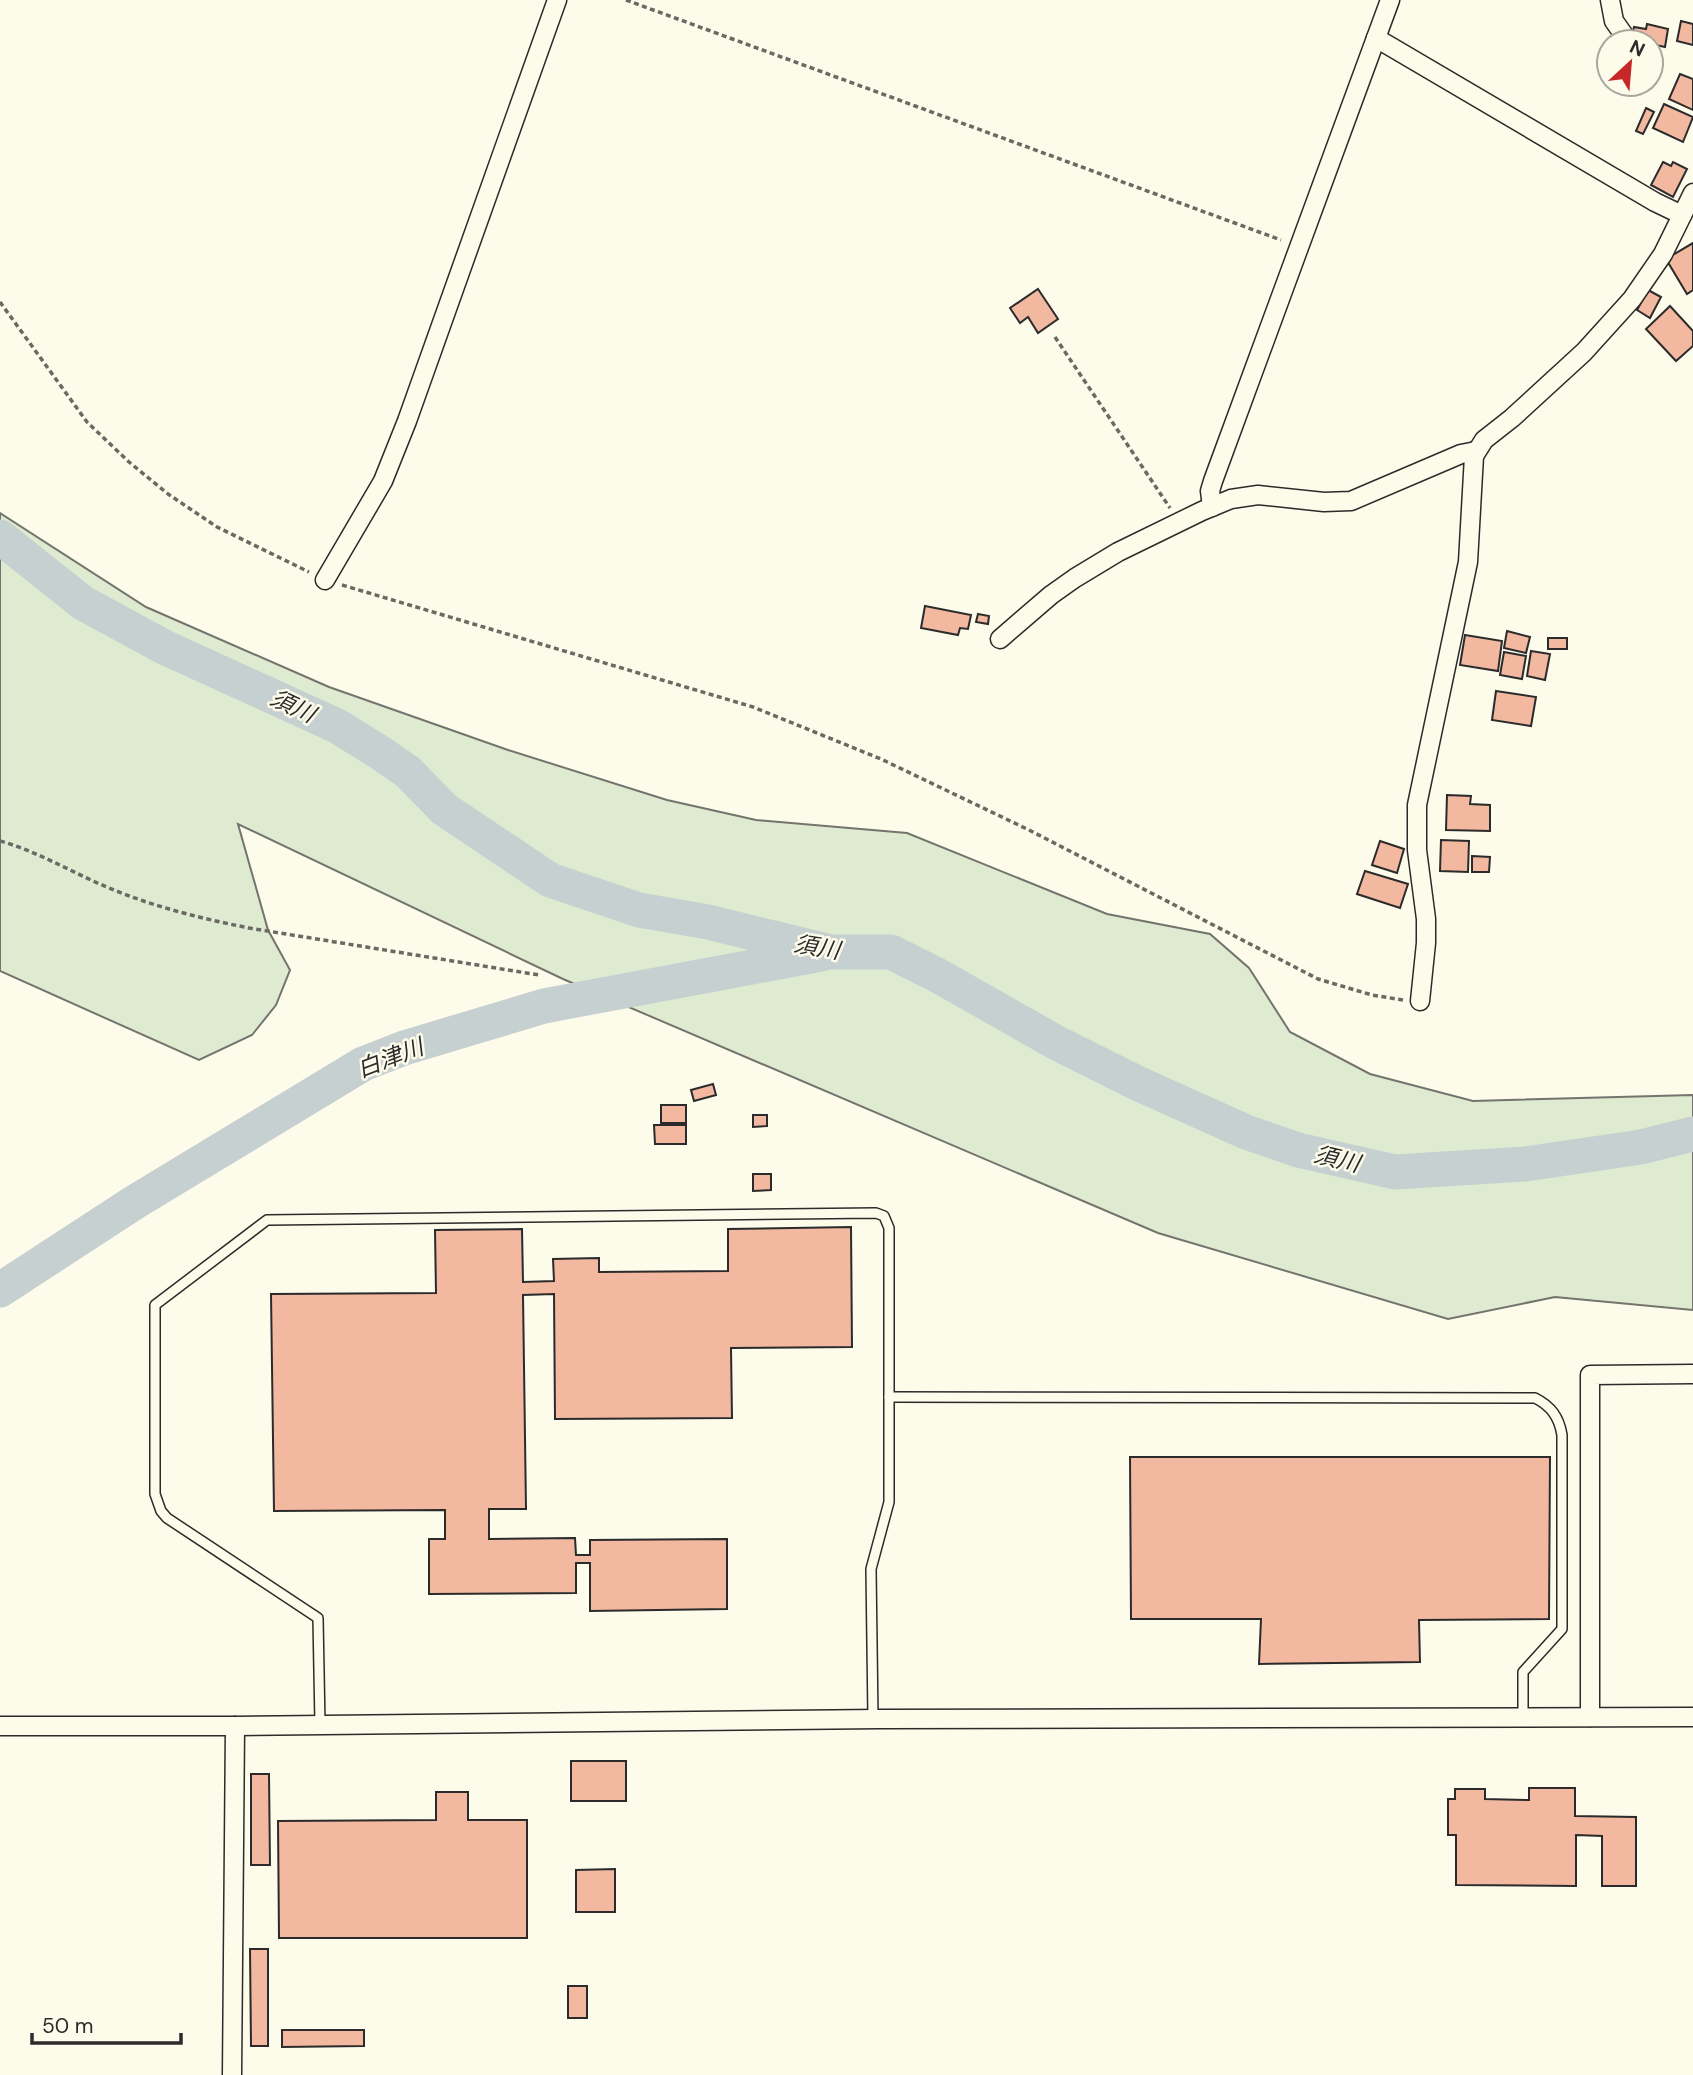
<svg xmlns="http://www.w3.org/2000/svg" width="1693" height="2075" viewBox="0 0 1693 2075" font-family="'DM Sans','Noto Sans JP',sans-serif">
<rect width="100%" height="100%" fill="#fdfbea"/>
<path fill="#deebd1" stroke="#74746e" stroke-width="2" d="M0 513 146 607 329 687 508 750 667 800 756 820 907 833 1107 914 1210 934 1249 968 1290 1032 1370 1074 1473 1101 1693 1095V1310L1555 1297 1448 1319 1158 1233 563 979 238 824 268 930 290 970 276 1005 252 1035 199 1060 0 971Z"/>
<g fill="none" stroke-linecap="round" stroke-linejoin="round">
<g stroke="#c7d0d0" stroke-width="35">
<path d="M0 537 83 603 164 647 337 726 379 752 408 772 444 809 550 880 639 910 708 922 831 952H891L937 975 1057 1043 1137 1083 1246 1132 1298 1150 1395 1172 1526 1164 1641 1147 1693 1134"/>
<path d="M0 1290 135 1202 363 1064 404 1048 544 1006 821 954"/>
</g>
</g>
<g fill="#f2b8a0" stroke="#2b2b2b" stroke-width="2">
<path d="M1681 21 1693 24V45L1677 41Z"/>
<path d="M1647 24 1668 29 1665 47 1651 44V42L1631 40 1634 27 1646 29Z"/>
<path d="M1680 74 1693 79V110L1669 99Z"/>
<path d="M1664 104 1693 117 1683 142 1653 128Z"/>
<path d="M1646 108 1654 112 1643 134 1636 131Z"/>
<path d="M1663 162 1671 166 1673 162 1687 169 1673 197 1651 185Z"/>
<path d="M1693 243V290L1687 294 1666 259Z"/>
<path d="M1038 289 1058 319 1038 333 1028 317 1020 323 1010 308Z"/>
<path d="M1648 290 1661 297 1650 318 1637 310Z"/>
<path d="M1670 306 1693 331V346L1676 361 1646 329Z"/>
<path d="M925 606 971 615 968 629 960 628 958 635 921 628Z"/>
<path d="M978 614 989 616 988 624 976 622Z"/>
<path d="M1507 631 1530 637 1526 653 1504 648Z"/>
<path d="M1465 635 1502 641 1498 671 1460 665Z"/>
<rect x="1548" y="638" width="19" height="11"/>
<path d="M1531 651 1550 654 1545 680 1527 676Z"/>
<path d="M1504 652 1526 656 1522 679 1500 675Z"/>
<path d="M1496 691 1536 697 1531 726 1492 720Z"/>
<path d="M1447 795 1471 796 1470 804 1490 805V831L1446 830Z"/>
<path d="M1441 840 1469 841 1468 872 1440 871Z"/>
<path d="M1380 841 1404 849 1397 873 1372 865Z"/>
<path d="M1472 856 1490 857 1489 872H1472Z"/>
<path d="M1365 871 1408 884 1400 908 1357 894Z"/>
<path d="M713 1084 716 1095 694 1101 691 1090Z"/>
<rect x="661" y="1105" width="25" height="18"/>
<path d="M753 1115H767V1126L753 1127Z"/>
<path d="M654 1125H686V1144H655Z"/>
<path d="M753 1174H771V1190L753 1191Z"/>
<path d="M851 1227 852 1347 731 1348 732 1418 555 1419 554 1294 523 1295 526 1509H489V1539L575 1538 576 1555H590V1540L727 1539V1609L590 1611V1563H576V1593L429 1594V1539H445V1510L274 1511 271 1294 436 1293 435 1230 522 1229 523 1282 554 1281 553 1259 599 1258V1272L728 1271V1229Z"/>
<path d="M1130 1457H1550L1549 1619 1419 1620 1420 1662 1259 1664 1261 1619H1131Z"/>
<rect x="571" y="1761" width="55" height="40"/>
<path d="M251 1774H269L270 1865H251Z"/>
<path d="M1529 1788H1575V1816L1636 1817V1886H1602V1836L1576 1835V1886L1456 1885V1835H1448V1799H1455V1789H1485V1799L1529 1800Z"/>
<path d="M436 1792H468V1820H527V1938H279L278 1821 436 1820Z"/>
<path d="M615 1869V1912H576V1870Z"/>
<path d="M250 1949H268V2046H251Z"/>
<rect x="568" y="1986" width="19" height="32"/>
<path d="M282 2030H364V2046L282 2047Z"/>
</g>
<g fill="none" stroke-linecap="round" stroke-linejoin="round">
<g stroke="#2b2b2b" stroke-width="12">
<g id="service">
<path d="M889 1397 1535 1398C1551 1406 1559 1417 1562 1435V1629L1523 1672V1717"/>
<path d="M320 1725 318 1618 167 1518 161 1511 155 1494V1305L267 1220 876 1213 884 1216 889 1228V1502L871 1569 873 1719"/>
</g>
</g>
<g stroke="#2b2b2b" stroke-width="21">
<g id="minor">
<path d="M1610 0 1614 21 1626 38"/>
<path d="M1376 38 1655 202 1682 215"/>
<path d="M1212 507 1210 491 1213 481 1390 0"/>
<path d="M325 580 383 481 407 421 557 0"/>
<path d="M1000 639 1051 595 1075 578 1118 552 1202 511 1231 499 1258 495 1324 502 1351 501 1461 454 1476 451"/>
<path d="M1420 1001 1426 943V919L1417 850V805L1468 562 1474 456 1484 440 1512 418 1584 352 1632 299 1663 254 1693 193"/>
<path d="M1590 1717V1375L1693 1374"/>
<path d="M0 1726H235L879 1719 1693 1717"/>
<path d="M232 2075 235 1726"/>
</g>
</g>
<g stroke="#6a6964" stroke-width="3.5" stroke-dasharray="5 3.5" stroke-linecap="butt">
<path d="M626 0 1281 240"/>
<path d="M0 302 87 422 129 462 168 494 217 527 309 572"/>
<path d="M1055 337 1170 508"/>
<path d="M342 585 753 707 881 759 1029 830 1318 979 1372 995 1403 1000"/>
<path d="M0 841C40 852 76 875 114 890 158 908 204 919 249 928L539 975"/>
</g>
<use href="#service" stroke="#fdfbea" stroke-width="9"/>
<use href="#minor" stroke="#fdfbea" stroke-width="18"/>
</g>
<g text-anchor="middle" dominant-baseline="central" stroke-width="5" stroke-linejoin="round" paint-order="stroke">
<g font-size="23" font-style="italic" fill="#2b2b2b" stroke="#fdfbea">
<text transform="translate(293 706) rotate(25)">須川</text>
<text transform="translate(817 947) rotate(9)">須川</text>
<text transform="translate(390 1058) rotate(-21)">白津川</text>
<text transform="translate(1337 1159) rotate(13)">須川</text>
</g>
</g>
<g transform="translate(1630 63) rotate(26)"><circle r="33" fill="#fdfbea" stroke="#a9a89e" stroke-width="2"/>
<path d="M0-5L12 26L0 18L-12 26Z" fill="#c62828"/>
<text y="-10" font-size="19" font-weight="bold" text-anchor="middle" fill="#2b2b2b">N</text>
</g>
<path d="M32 2033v10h149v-10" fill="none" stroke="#2b2b2b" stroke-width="3.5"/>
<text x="42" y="2033" font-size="21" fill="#2b2b2b" stroke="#fdfbea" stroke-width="5" paint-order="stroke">50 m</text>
</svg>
